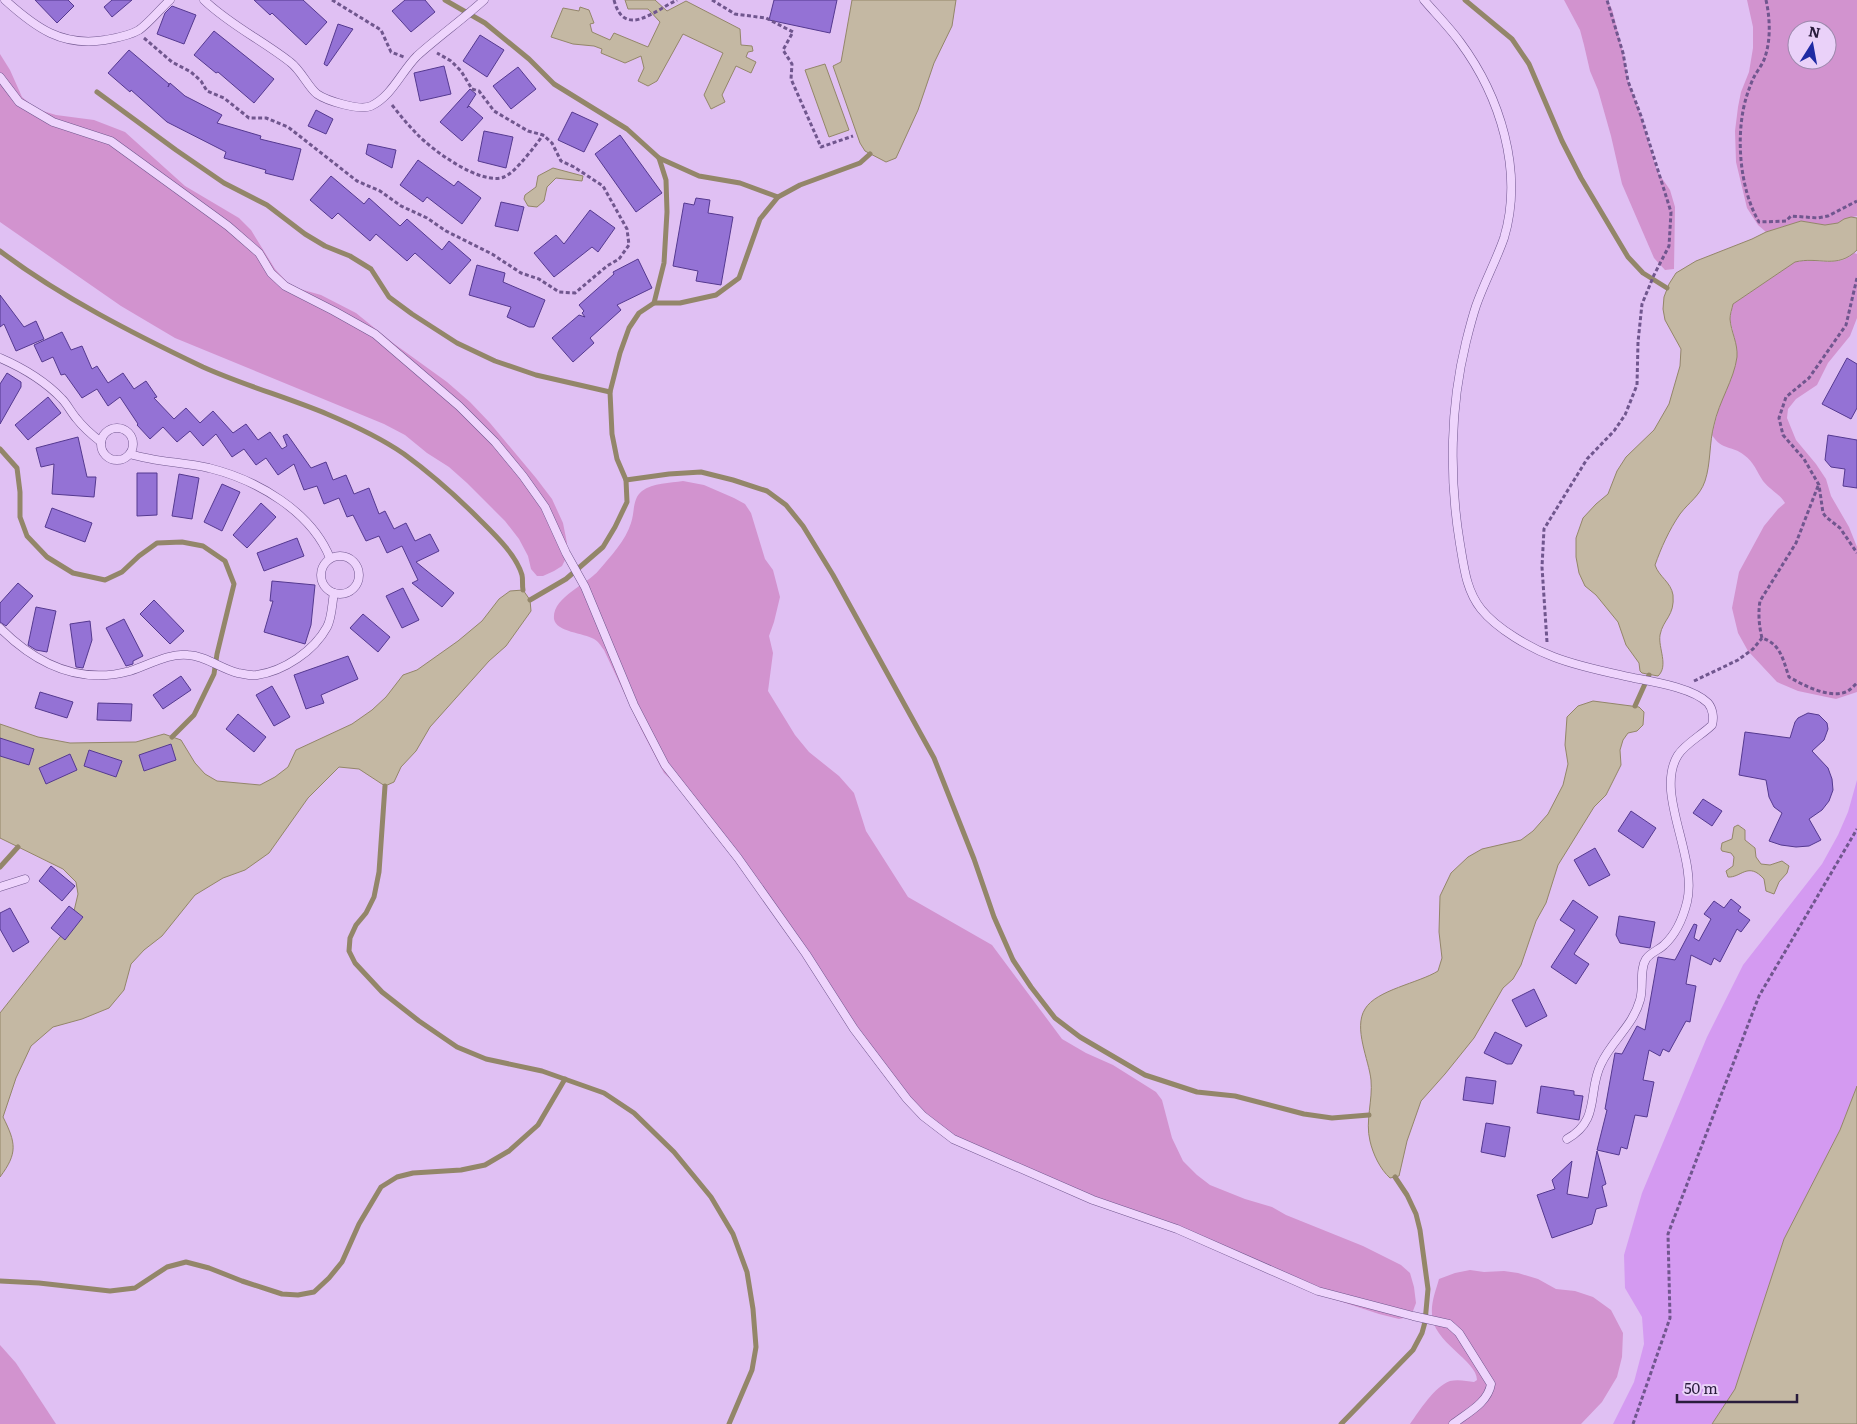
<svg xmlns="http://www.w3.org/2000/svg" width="1857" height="1424" viewBox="0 0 1857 1424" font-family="Literata,serif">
<rect width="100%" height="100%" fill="#e0c0f3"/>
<g fill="#d293cf" fill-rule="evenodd">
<path d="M1564 0H1607L1612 9 1623 53 1628 81 1641 116 1657 171 1670 190 1675 207 1674 269 1665 270 1654 258 1622 184 1611 136 1598 90 1590 71 1584 45 1580 30Z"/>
<path d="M1747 0H1857V216L1844 219 1838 223 1825 225 1801 221 1766 232 1758 225 1747 208 1736 162 1735 131 1738 107 1741 92 1749 72 1753 48V27ZM1797 30H1827V60H1797Z"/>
<path d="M0 54 10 70 22 97 36 109 56 115 94 120 125 132 185 186 239 218 251 230 275 269 287 282 300 289 321 295 356 313 393 343 447 382 470 402 490 423 536 478 552 499 563 523 567 543 565 560 562 566 554 571 543 576H537L531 569 528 556 519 539 505 521 467 483 449 467 427 453 405 435 384 424 175 338 121 306 0 222Z"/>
<path d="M1854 253 1857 254V318L1850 336 1828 363 1817 385 1796 399 1788 409 1787 418 1796 440 1816 464 1826 479 1831 496 1849 527 1857 547V692L1836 699 1798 691 1777 682 1748 651 1738 633 1732 608 1739 572 1764 526 1778 509 1785 503C1780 494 1770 490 1763 481 1757 472 1754 462 1744 455 1732 445 1722 451 1712 435L1719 407 1727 386 1731 380 1736 361 1737 349 1730 319 1733 304 1795 262C1815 257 1838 269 1854 253Z"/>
<path d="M683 481 704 485 734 498 745 504 751 513 765 559 773 570 780 597 774 622 769 636 773 653 768 691 795 735 809 752 839 776 854 793 866 831 908 897 992 945 1062 1039 1086 1053 1113 1065 1156 1092 1162 1100 1172 1138 1183 1161 1197 1175 1210 1185 1245 1199 1272 1207 1286 1215 1363 1246 1401 1265 1410 1273 1414 1287 1416 1303 1413 1311 1408 1317 1399 1319 1379 1314 1312 1292 1208 1245 1142 1219 929 1124 687 795 664 773 641 729 604 650C601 646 598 641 594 639 584 633 556 632 554 619 552 597 587 585 599 570 610 557 626 540 631 523 635 512 632 499 642 491 653 483 670 483 683 481Z"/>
<path d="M1470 1270 1484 1272 1504 1271 1518 1273 1538 1279 1556 1289 1575 1291 1593 1297 1611 1310 1623 1333 1622 1357 1617 1377 1602 1402 1581 1424H1410C1420 1410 1434 1387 1450 1381 1458 1379 1467 1381 1474 1382L1477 1380C1477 1360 1432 1342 1432 1314 1431 1302 1436 1290 1439 1279L1455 1273Z"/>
<path d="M0 1345 16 1363 56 1424H0Z"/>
</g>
<path fill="#d49af1" d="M1857 780V1086L1840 1130 1784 1239 1735 1390 1712 1424H1613L1634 1382 1644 1344 1642 1317 1625 1288 1624 1255 1642 1193 1707 1037 1743 965 1822 864 1838 835 1848 812Z"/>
<g fill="#c4b8a3" stroke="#938669">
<path d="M625 0H655L667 11 686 1 740 29 741 45 752 46 753 51 748 52 746 57 756 62 751 73 736 66 722 95 725 102 711 109 704 95 723 53 683 34 657 81 648 86 638 81 644 68 641 56 625 63 601 53 602 49 594 46 573 44 551 37 563 8 579 11 580 7 589 10 594 23 590 24 592 32 610 40 614 33 648 47 660 22 648 9H628Z"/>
<path d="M852 0H956L952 26 934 63 918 110 896 158 886 162 865 151 860 143 833 66 841 62Z"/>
<path d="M825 64 849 130 829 137 805 70Z"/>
<path d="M553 168 583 176 582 181 556 178 547 187 544 201 537 207 528 206 524 199 525 195 536 187 538 176Z"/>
<path d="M1851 217 1857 218V250C1837 270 1819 256 1795 262L1733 304C1732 309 1730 314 1730 319 1731 332 1738 343 1737 357 1734 380 1719 401 1714 425 1709 443 1711 463 1705 481 1700 496 1689 502 1680 514 1669 530 1661 548 1655 565 1659 577 1671 582 1673 595 1675 616 1663 619 1660 635 1658 648 1669 666 1658 676L1642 673 1640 671 1639 663 1626 645 1618 622 1596 595 1585 586 1579 573 1576 557V538L1583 518 1596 504 1608 494 1617 471 1626 457 1654 430 1669 404 1680 366 1681 349 1665 320 1663 309 1664 297 1669 284 1676 273 1696 261 1752 239 1766 232 1801 221 1825 225 1838 223 1844 219Z"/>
<path d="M523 590 530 600 531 611 506 646 489 661 430 727 416 751 401 767 394 782 385 786 359 769 339 767 308 798 269 853 245 870 223 878 195 895 162 936 144 950 131 964 124 990 109 1008 82 1019 53 1027 31 1046 16 1078 3 1117C16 1143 18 1153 0 1177V1013L64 932 74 911 78 894 76 882 63 869 0 838V724L38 737 70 743 136 742 164 734 181 740 195 763 205 774 217 781 260 785 275 777 288 767 296 750 352 724 372 710 386 697 403 675 417 670 458 641 482 621 499 599 510 591Z"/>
<path d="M1593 701 1639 707 1644 712 1643 725 1637 731 1628 733 1623 740 1620 750 1621 765 1606 795 1594 807 1558 865 1546 903 1536 921 1521 965 1513 979 1503 988 1474 1038 1445 1074 1421 1101 1407 1141 1399 1176 1390 1178C1380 1169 1373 1154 1370 1141 1365 1121 1373 1100 1371 1080 1369 1060 1353 1028 1365 1009 1376 990 1419 983 1438 971L1442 958 1439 932 1440 896 1451 873 1468 857 1482 849 1521 840 1533 831 1548 814 1563 785 1568 764 1565 745 1567 717 1578 706Z"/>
<path d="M1738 825 1745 830V840L1755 848 1756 857 1761 864 1770 865 1782 861 1789 866 1787 873 1779 882 1774 894 1766 891 1764 879C1748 861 1741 878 1728 877L1726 871 1733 866 1734 857 1731 853 1722 851 1721 849 1722 843 1732 839 1734 827Z"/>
<path d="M1857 1086V1424H1712L1735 1389 1784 1239 1840 1130Z"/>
</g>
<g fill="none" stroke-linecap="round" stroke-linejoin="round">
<g stroke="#938669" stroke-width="5">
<path d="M445 0 485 23 529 59 554 84 627 129 659 158 666 180 667 212 664 263 654 303"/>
<path d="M1465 0 1512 39 1529 64 1562 141 1581 178 1628 257 1643 273 1667 288"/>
<path d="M97 92 176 150 224 183 267 205 305 234 325 246 350 256 371 269 389 297 412 314 457 343 495 361 536 375 610 392"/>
<path d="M659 158 699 176 740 183 778 197"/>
<path d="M0 251C61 297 134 334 203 367 243 385 286 397 327 414 353 425 381 438 404 454 430 473 456 496 478 518 493 533 516 554 522 575 523 579 522 585 523 590"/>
<path d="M0 449 17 468 20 492V517L27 536 47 557 73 573 105 580 122 572 139 556 157 543 182 542 203 546 225 561 234 584 217 654 214 674 194 715 172 737"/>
<path d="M626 480 669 474 701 472 733 480 767 491 786 505 803 526 833 575 934 758 974 859 994 917 1013 960 1031 987 1055 1018 1080 1037 1145 1075 1197 1092 1235 1096 1304 1114 1332 1118 1369 1115"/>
<path d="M530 600 566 579 603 547 615 527 627 502 626 480 617 459 612 434 610 392 620 353 629 328 639 313 654 303H680L716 295 739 278 760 219 778 197 800 185 860 163 870 154"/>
<path d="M1635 706 1649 675"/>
<path d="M385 786 379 872 374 897 366 913 356 925 350 938 349 951 355 963 382 992 419 1021 457 1047 486 1059 542 1071 604 1093 634 1113 674 1152 711 1197 733 1234 747 1272 753 1309 756 1347 752 1370 729 1424"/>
<path d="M0 867 18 847"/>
<path d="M0 1281 39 1283 110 1291 135 1288 167 1267 186 1262 209 1268 242 1281 282 1294 298 1295 314 1292 329 1278 342 1262 359 1224 381 1187 397 1177 413 1173 461 1170 485 1165 509 1151 538 1125 565 1079"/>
<path d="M1341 1424 1413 1350 1422 1333 1425 1322 1428 1289 1420 1230 1416 1214 1407 1195 1395 1177"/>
</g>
</g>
<g fill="#9472d5" stroke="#553990">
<path d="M35 0H68L74 6 57 23Z"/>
<path d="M112 0H132L112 17 104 7Z"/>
<path d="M254 0H303L327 22 306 45 272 13 270 15Z"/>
<path d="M405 0H425L435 12 411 32 392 11Z"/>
<path d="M774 0H837L830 33 769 20Z"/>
<path d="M172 6 196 15 184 44 157 34 165 13Z"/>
<path d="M338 24 353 29 327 66 324 64Z"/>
<path d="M214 31 274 79 254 103 218 72 216 73 194 55Z"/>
<path d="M480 35 504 50 487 77 463 61Z"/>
<path d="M129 50 169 84 168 87 170 83 185 96 222 115 217 123 261 136 260 139 301 149 293 180 265 173 266 170 224 158 226 152 167 122 131 90 130 92 108 73Z"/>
<path d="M444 66 451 94 420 101 414 73Z"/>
<path d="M518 67 536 89 511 109 493 86Z"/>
<path d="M470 89 476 94 467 108 469 106 483 118 462 141 440 122Z"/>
<path d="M316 110 333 119 326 134 308 126Z"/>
<path d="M572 112 598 124 584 152 558 140Z"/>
<path d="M484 131 513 137 506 168 478 161Z"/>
<path d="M620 135 662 193 636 212 595 154Z"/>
<path d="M368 144 396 150 392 168 366 154Z"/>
<path d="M418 160 454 186 458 181 481 198 462 224 427 197 423 202 400 185Z"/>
<path d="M331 176 364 204 369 198 400 226 407 219 442 250 449 241 471 260 450 284 415 253 407 261 376 234 370 241 338 213 332 219 310 200Z"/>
<path d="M696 198 710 200 708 213 733 217 721 285 696 281 698 271 673 266 684 203 694 205Z"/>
<path d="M501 202 524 207 518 231 495 226Z"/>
<path d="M590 210 615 228 598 252 592 247 554 277 534 253 556 235 564 244Z"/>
<path d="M638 259 652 288 617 305 621 310 590 338 594 343 573 362 552 338 579 315 585 317 582 313 584 311 579 305 614 274 613 272Z"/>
<path d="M477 265 505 273 503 282 545 300 534 327H529L507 317 511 307 469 295Z"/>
<path d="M0 295 24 327 36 321 44 339 16 351 4 324 0 327Z"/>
<path d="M62 332 71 350 82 346 92 369 97 366 108 383 123 373 134 389 146 381 157 397 154 398 174 419 186 408 200 423 213 411 233 433 246 424 258 440 270 432 282 449 287 446 283 436 287 434 311 468 326 462 333 480 346 475 354 494 369 488 379 514 385 511 394 529 406 523 415 541 430 534 439 551 416 562 454 593 442 607 412 583 418 580 402 546 387 553 379 536 366 541 353 515 347 517 339 498 324 504 317 486 304 490 294 464 278 475 266 458 256 465 244 449 232 457 216 434 203 446 190 431 177 442 163 427 150 439 137 425 138 424 120 397 108 406 97 389 82 398 65 374 61 375 53 357 42 362 34 345Z"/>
<path d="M1847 358 1857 364V408L1851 419 1822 404Z"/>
<path d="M7 373 21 382V387L0 424V384Z"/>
<path d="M48 397 61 413 28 440 15 425Z"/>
<path d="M1828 435 1857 440V488L1843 486 1845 469 1831 467 1825 460Z"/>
<path d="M78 437 87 477H96L94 497 52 494 54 464 41 467 36 448Z"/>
<path d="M137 473H157V515L137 516Z"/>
<path d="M179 474 199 478 192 519 172 516Z"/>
<path d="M222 484 240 492 222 531 204 522Z"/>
<path d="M261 503 276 517 247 548 233 535Z"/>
<path d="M52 508 92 523 85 542 45 527Z"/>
<path d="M297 538 304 556 264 571 257 553Z"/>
<path d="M272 581 315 585 311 625 305 644 264 632 273 601H270Z"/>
<path d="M18 583 33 596 6 626 0 622V603Z"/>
<path d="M403 588 419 620 402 628 386 596Z"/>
<path d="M154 600 184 631 170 644 140 614Z"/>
<path d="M36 607 56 611 47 652 36 650 28 645Z"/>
<path d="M363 614 390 637 378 652 350 628Z"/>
<path d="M124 619 143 656 133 661V664L126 666 106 628Z"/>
<path d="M90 621 92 640 83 668 76 667 70 624Z"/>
<path d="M348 656 358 679 321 695 324 703 306 709 294 675Z"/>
<path d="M181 676 191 690 163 709 153 695Z"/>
<path d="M272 686 290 717 274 726 256 695Z"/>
<path d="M40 692 73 702 67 718 35 708Z"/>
<path d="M98 703 132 704 131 721 97 720Z"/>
<path d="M1808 713 1819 715 1827 723 1828 729 1824 740 1812 751 1828 768 1832 779 1833 790 1829 801 1822 810 1809 819 1821 840 1809 846 1796 847 1781 845 1769 841 1782 813 1774 807 1769 797 1766 780 1739 775 1745 732 1790 738 1795 722 1798 718Z"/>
<path d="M238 714 266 737 254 752 226 729Z"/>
<path d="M0 738 34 749 29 765 0 756Z"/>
<path d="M171 744 176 760 144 771 139 755Z"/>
<path d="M89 750 122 761 116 777 84 766Z"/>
<path d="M70 754 77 770 46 784 39 768Z"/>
<path d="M1703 799 1722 811 1712 826 1693 813Z"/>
<path d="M1631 811 1656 828 1643 848 1618 831Z"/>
<path d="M1595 848 1610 875 1589 886 1574 860Z"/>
<path d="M51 866 75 886 62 901 39 881Z"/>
<path d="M1731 899 1741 907 1738 911 1750 920 1741 932 1737 929 1720 962 1714 958 1711 965 1691 955 1686 984 1696 986 1690 1022 1686 1021 1669 1052 1663 1049 1660 1056 1649 1050 1643 1080 1654 1082 1647 1117 1635 1115 1627 1149 1621 1147 1619 1155 1597 1150 1607 1110 1605 1109 1615 1053 1622 1054 1637 1026 1645 1030 1658 957 1675 960 1694 924 1697 925 1694 938 1699 941 1711 919 1704 914 1714 901 1724 908Z"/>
<path d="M1573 900 1598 917 1574 954 1589 964 1576 984 1551 967 1575 930 1560 920Z"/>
<path d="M69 906 83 917 65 940 51 928Z"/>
<path d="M10 908 29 942 13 952 0 929V913Z"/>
<path d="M1619 916 1655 922 1650 948 1620 943 1616 935Z"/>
<path d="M1534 989 1547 1016 1526 1027 1512 1000Z"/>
<path d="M1495 1032 1522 1045 1512 1064H1507L1484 1053Z"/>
<path d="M1466 1077 1496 1081 1493 1104 1463 1100Z"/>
<path d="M1541 1086 1574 1091V1095L1583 1096 1579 1120 1537 1113Z"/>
<path d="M1486 1123 1510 1127 1505 1157 1481 1152Z"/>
<path d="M1597 1151 1606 1184 1602 1186 1607 1206 1596 1209 1592 1224 1552 1238 1537 1195 1555 1189 1552 1180 1572 1161 1567 1194 1588 1198Z"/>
</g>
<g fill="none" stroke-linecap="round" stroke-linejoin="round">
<g stroke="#70568e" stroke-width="9">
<g id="lane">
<path d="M5 0C36 28 62 47 105 40 116 38 129 36 139 30 150 22 160 9 170 0"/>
<path d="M204 0C230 25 262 40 290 62 301 70 308 87 317 94 327 101 360 111 371 106 392 96 401 72 417 56 438 37 462 20 484 0"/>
<path d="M1424 0C1436 14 1449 27 1460 42 1500 96 1524 171 1504 238 1496 261 1484 283 1476 306 1472 318 1469 330 1466 342 1450 407 1449 478 1460 544 1464 567 1466 590 1481 609 1497 629 1530 648 1554 657 1580 667 1607 672 1634 678 1655 682 1693 688 1708 703 1713 709 1714 718 1712 725 1702 735 1686 743 1678 755 1654 793 1698 856 1687 902 1683 918 1676 934 1664 945 1659 950 1651 952 1646 959 1639 970 1644 987 1640 1000 1633 1026 1612 1040 1601 1064 1587 1092 1601 1120 1567 1139"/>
<path d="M0 77 19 102 53 122 111 141 228 226 259 253 271 273 285 286 334 311 375 334 459 406 495 442 523 476 545 507 566 553 585 587 634 705 665 765 738 858 806 954 854 1029 907 1099 923 1116 953 1139 1093 1200 1177 1229 1318 1291 1413 1316 1449 1324 1459 1333 1491 1384C1488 1403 1467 1413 1453 1424"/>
<path d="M0 358C23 368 44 380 62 399 67 404 71 412 76 418 83 427 92 435 101 442"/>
<circle cx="117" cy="444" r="16"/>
<path d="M130 454C155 462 182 462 209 468 257 480 311 511 330 558"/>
<circle cx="340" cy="575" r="19"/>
<path d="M0 628C36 664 79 685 130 671 149 665 168 653 188 655 206 656 221 669 238 673 244 674 251 676 257 675 284 671 314 651 327 627 332 618 332 603 334 593"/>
<path d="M0 887 25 879"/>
</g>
</g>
<g stroke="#70568e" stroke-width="3" stroke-dasharray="4 2.5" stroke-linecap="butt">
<path d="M332 0 381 30 391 52 404 57"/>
<path d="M614 0C624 39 654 11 677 0"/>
<path d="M712 0 735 14 766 18 793 32 783 50 792 64 791 79 821 147 853 136"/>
<path d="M1766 0C1770 18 1771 39 1765 57 1763 64 1757 71 1754 77 1751 83 1749 89 1747 95 1735 132 1739 188 1759 222L1786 221 1791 216 1818 218 1828 216 1857 201"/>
<path d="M144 38 172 62 191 72 201 81 207 91 224 98 249 118H266L288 127 357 181 380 191 401 206 427 218 446 231 492 254 521 273 539 279 559 292 575 293 607 266 619 259 629 245 627 229 603 186 574 167 561 161 552 143 543 135 528 131 494 111 479 91 472 89 461 71 451 61 437 53"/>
<path d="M392 105C400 115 408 125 417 134 432 150 481 186 504 177 514 174 536 145 543 135"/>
<path d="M1857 278 1846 325 1809 378 1786 397 1779 418 1783 435 1804 459 1819 485 1823 513 1826 517 1840 528 1857 553"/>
<path d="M1818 486 1796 543 1760 601C1758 613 1759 626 1762 638 1781 644 1783 660 1789 677 1803 685 1831 700 1848 691 1851 689 1854 686 1857 683"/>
<path d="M1547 642 1542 567 1544 529 1587 459 1614 431 1625 415 1637 385 1638 342 1642 304 1654 275 1669 246 1671 212 1641 116 1628 81 1623 53 1607 0"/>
<path d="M1694 681 1738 660 1753 649 1762 638"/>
<path d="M1633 1424 1670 1318 1668 1234 1759 996 1857 829"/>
</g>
<use href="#lane" stroke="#eed4fc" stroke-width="8"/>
</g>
<g transform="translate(1812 45) rotate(11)"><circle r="24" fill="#ead1f9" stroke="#9d89ad"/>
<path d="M0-4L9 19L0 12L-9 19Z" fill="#1f29a3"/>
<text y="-8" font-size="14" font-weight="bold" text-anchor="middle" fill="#291c3c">N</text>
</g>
<path d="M1677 1394v8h120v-8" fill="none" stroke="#291c3c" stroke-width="2.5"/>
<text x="1684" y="1394" font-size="15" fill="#291c3c" stroke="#ead1f9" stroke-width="4" paint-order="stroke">50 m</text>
</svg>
